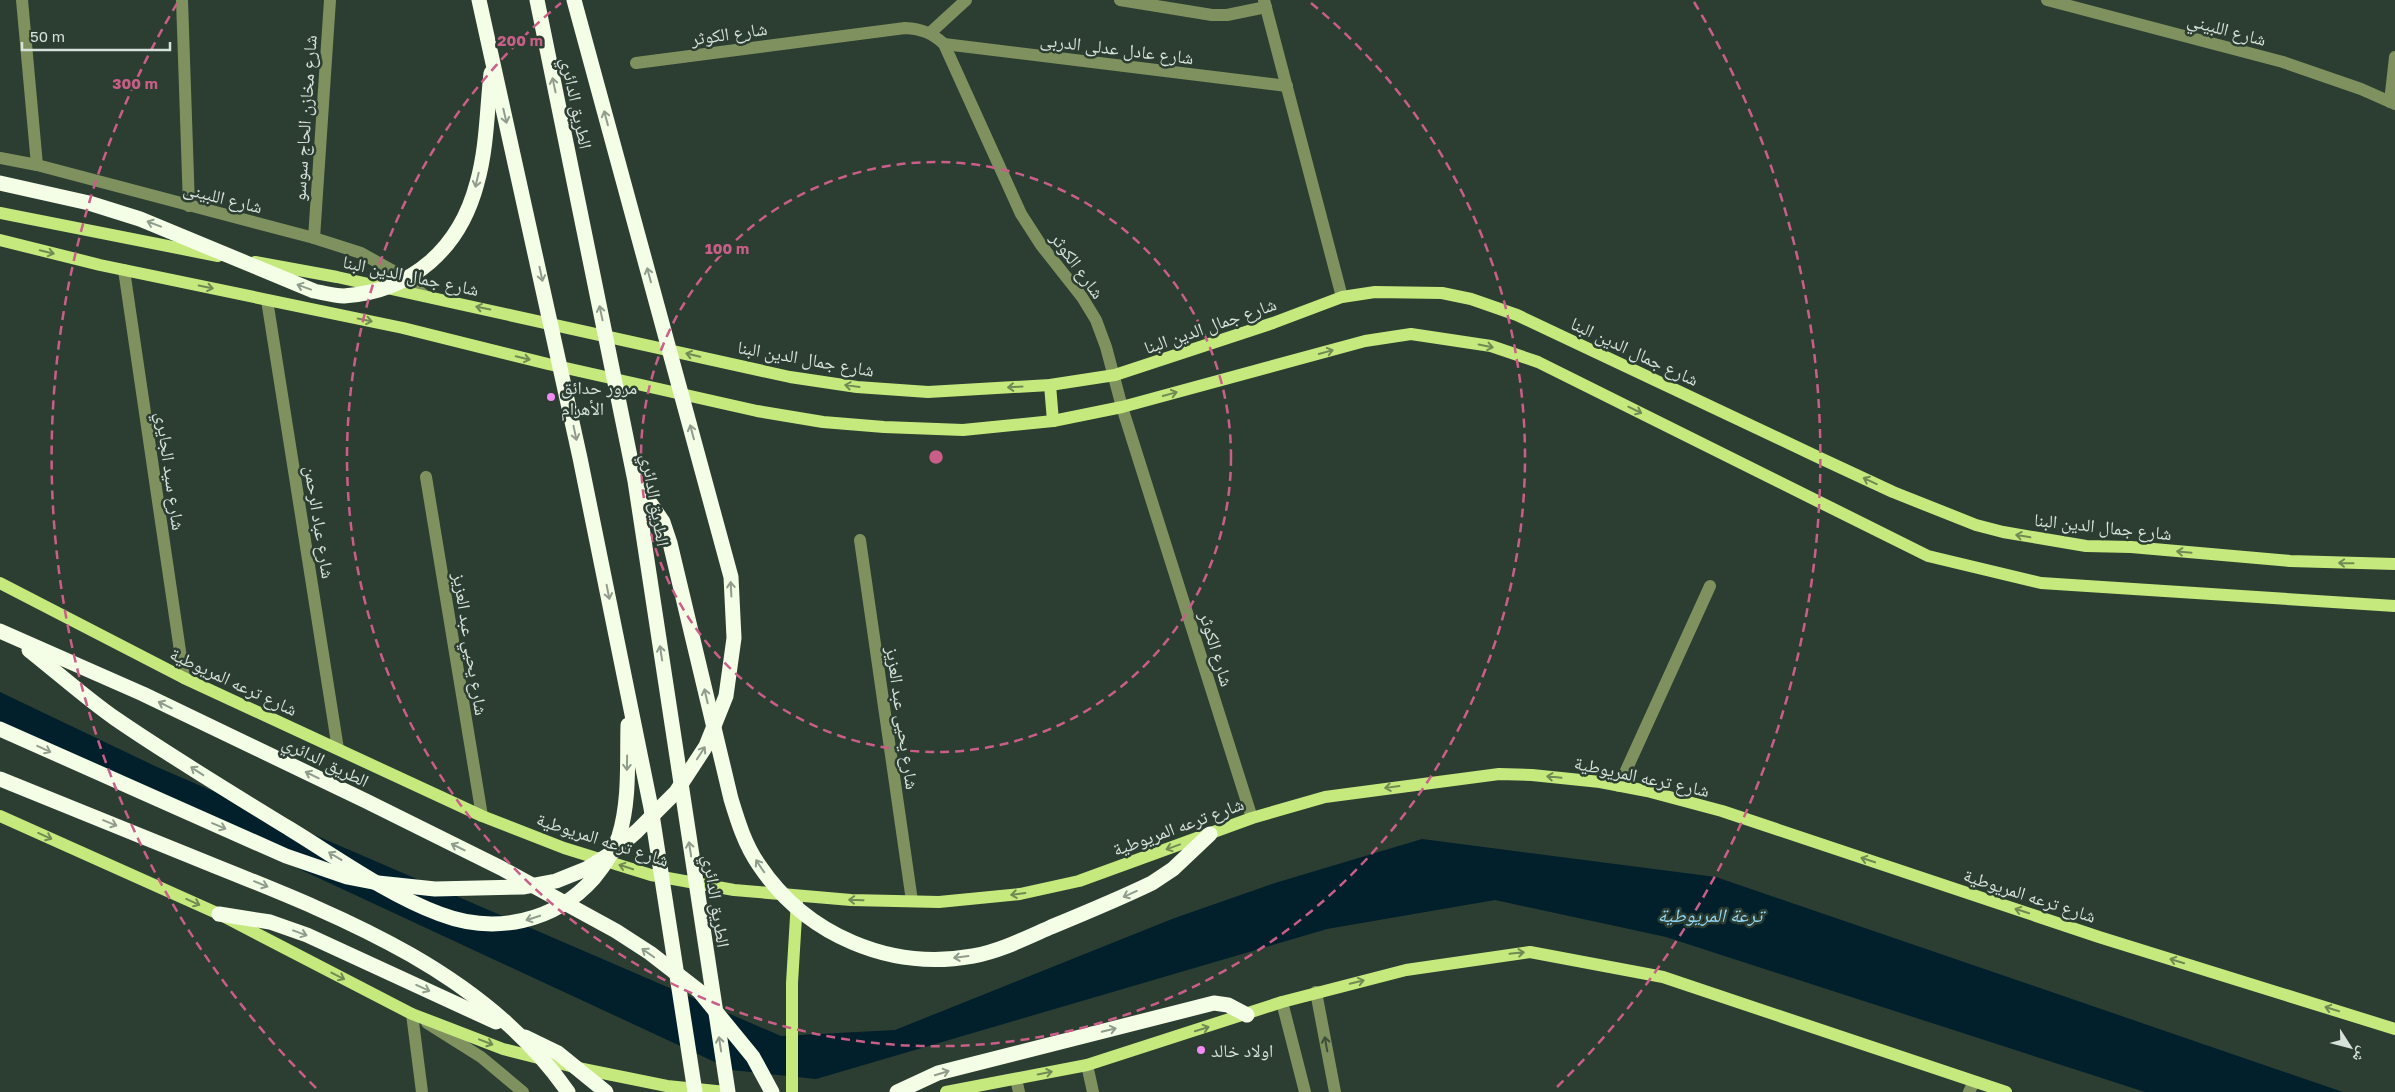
<svg xmlns="http://www.w3.org/2000/svg" width="2395" height="1092" viewBox="0 0 2395 1092" font-family="'Golos Text','Noto Naskh Arabic',sans-serif">
<rect width="100%" height="100%" fill="#2c3d32"/>
<path fill="#01202c" d="M0 692 157 767 781 1036 895 1030 1172 919 1275 883 1422 839 1716 877 2343 1092H2145L1666 937 1495 900 1327 929 816 1079 732 1070 0 730Z"/>
<g fill="none" stroke-linecap="round" stroke-linejoin="round">
<g stroke="#7f915e" stroke-width="12">
<path d="M22 0 37 165"/>
<path d="M182 0 189 206"/>
<path d="M1120 0 1212 15H1227L1266 7"/>
<path d="M1264 0 1342 297"/>
<path d="M2047 0 2283 62 2361 89 2395 104"/>
<path d="M930 33 966 0"/>
<path d="M944 44 1287 86"/>
<path d="M636 63 905 28C922 29 932 33 944 44L1021 214 1041 245 1082 297 1096 320 1106 347 1122 407 1252 818"/>
<path d="M2390 102 2395 57"/>
<path d="M0 158 37 165 314 238 361 253 395 272 425 296"/>
<path d="M314 238 330 0"/>
<path d="M124 270 184 678"/>
<path d="M267 300 338 749"/>
<path d="M426 477 482 816"/>
<path d="M860 540 912 901"/>
<path d="M1619 786 1710 586"/>
<path d="M1316 992 1335 1092"/>
<path d="M1282 1002 1305 1092"/>
<path d="M412 1014 422 1092"/>
<path d="M427 1023 481 1057 523 1092"/>
<path d="M1087 1065 1093 1092"/>
<path d="M1016 1079 1019 1092"/>
<path d="M1969 1092 1974 1082"/>
</g>
<g stroke="#c5e97d" stroke-width="12">
<path d="M0 213 218 256"/>
<path d="M0 240 100 265 403 328 548 364 757 411 823 422 884 427 963 430 1053 421 1122 407 1365 341 1411 334 1491 346 1538 362 1928 556 2041 583 2395 606"/>
<path d="M255 262 337 277 790 377 857 387 928 392 1050 385 1115 375 1273 323 1342 297 1375 292 1442 293 1471 299 1517 315 1822 459 1893 492 1976 525 2003 532 2086 546 2131 547 2290 561 2395 564"/>
<path d="M1050 385 1053 421"/>
<path d="M0 583 184 678 482 816 564 848 651 875 734 890 851 900 939 902 1020 894 1079 881 1252 818 1325 797 1499 774 1532 775 1600 782 1647 791 1722 811 2099 937 2395 1029"/>
<path d="M0 816 219 914 412 1014 503 1049 578 1068 667 1086 726 1092"/>
<path d="M792 1092V983L797 900"/>
<path d="M946 1092 1087 1065 1282 1002 1406 970 1530 952 1663 977 2006 1092"/>
</g>
<g stroke="#f4fde5" stroke-width="15">
<path d="M479 0 580 458 651 808 695 1092"/>
<path d="M537 0 635 481 728 1092"/>
<path d="M0 183 89 203 140 219 314 291C324 293 335 296 344 296 413 291 460 248 477 183 487 148 487 109 491 73"/>
<path d="M636 482 663 522 670 543 731 799C738 822 745 845 759 865 806 935 890 971 973 956 1000 951 1026 938 1051 927 1085 913 1119 899 1152 883L1173 869 1210 834"/>
<path d="M0 631 143 694 366 801 501 868 616 931 650 953 699 991 753 1057 772 1092"/>
<path d="M29 650C58 673 86 698 116 719 173 758 231 793 290 829 339 859 387 894 440 914 495 935 555 922 594 878 604 866 614 851 619 836 630 800 627 762 628 725"/>
<path d="M0 729 286 856 347 877 378 883 435 889 524 887 556 881 586 869 613 852 637 831 676 792 706 746 726 696 734 638 731 577 574 0"/>
<path d="M0 779C70 807 140 835 210 864 340 916 485 972 568 1092"/>
<path d="M219 914 270 922 307 935 496 1022"/>
<path d="M525 1037 558 1053 606 1092"/>
<path d="M897 1092 938 1073 1214 1003 1228 1005 1247 1015"/>
</g>
</g>
<defs><path id="oneway-shaft" d="M-6 0H5M1.5-3L5.5 0L1.5 3" fill="none" stroke-width="1.6" stroke-linecap="round" stroke-linejoin="round" transform="scale(1.25)"/></defs>
<g stroke="#909d8c">
<use href="#oneway-shaft" transform="translate(554 85) rotate(-102)"/>
<use href="#oneway-shaft" transform="translate(505 116) rotate(77)"/>
<use href="#oneway-shaft" transform="translate(606 118) rotate(-105)"/>
<use href="#oneway-shaft" transform="translate(477 180) rotate(103)"/>
<use href="#oneway-shaft" transform="translate(154 224) rotate(-159)"/>
<use href="#oneway-shaft" transform="translate(541 274) rotate(78)"/>
<use href="#oneway-shaft" transform="translate(649 275) rotate(-105)"/>
<use href="#oneway-shaft" transform="translate(304 287) rotate(-160)"/>
<use href="#oneway-shaft" transform="translate(601 313) rotate(-102)"/>
<use href="#oneway-shaft" transform="translate(692 432) rotate(-105)"/>
<use href="#oneway-shaft" transform="translate(575 433) rotate(78)"/>
<use href="#oneway-shaft" transform="translate(731 589) rotate(-93)"/>
<use href="#oneway-shaft" transform="translate(608 592) rotate(79)"/>
<use href="#oneway-shaft" transform="translate(661 653) rotate(-99)"/>
<use href="#oneway-shaft" transform="translate(706 696) rotate(-103)"/>
<use href="#oneway-shaft" transform="translate(165 705) rotate(-154)"/>
<use href="#oneway-shaft" transform="translate(44 749) rotate(25)"/>
<use href="#oneway-shaft" transform="translate(701 753) rotate(-57)"/>
<use href="#oneway-shaft" transform="translate(627 763) rotate(91)"/>
<use href="#oneway-shaft" transform="translate(197 771) rotate(-147)"/>
<use href="#oneway-shaft" transform="translate(312 775) rotate(-154)"/>
<use href="#oneway-shaft" transform="translate(110 823) rotate(22)"/>
<use href="#oneway-shaft" transform="translate(219 826) rotate(23)"/>
<use href="#oneway-shaft" transform="translate(458 847) rotate(-154)"/>
<use href="#oneway-shaft" transform="translate(690 849) rotate(-99)"/>
<use href="#oneway-shaft" transform="translate(335 856) rotate(-149)"/>
<use href="#oneway-shaft" transform="translate(760 866) rotate(-124)"/>
<use href="#oneway-shaft" transform="translate(261 884) rotate(22)"/>
<use href="#oneway-shaft" transform="translate(1130 894) rotate(156)"/>
<use href="#oneway-shaft" transform="translate(533 918) rotate(162)"/>
<use href="#oneway-shaft" transform="translate(300 933) rotate(20)"/>
<use href="#oneway-shaft" transform="translate(648 953) rotate(-145)"/>
<use href="#oneway-shaft" transform="translate(961 957) rotate(173)"/>
<use href="#oneway-shaft" transform="translate(423 988) rotate(25)"/>
<use href="#oneway-shaft" transform="translate(1109 1030) rotate(-14)"/>
<use href="#oneway-shaft" transform="translate(720 1044) rotate(-99)"/>
<use href="#oneway-shaft" transform="translate(942 1073) rotate(-17)"/>
</g>
<g stroke="#718a54">
<use href="#oneway-shaft" transform="translate(47 252) rotate(14)"/>
<use href="#oneway-shaft" transform="translate(206 287) rotate(12)"/>
<use href="#oneway-shaft" transform="translate(483 308) rotate(-168)"/>
<use href="#oneway-shaft" transform="translate(365 320) rotate(12)"/>
<use href="#oneway-shaft" transform="translate(1486 346) rotate(11)"/>
<use href="#oneway-shaft" transform="translate(1326 352) rotate(-15)"/>
<use href="#oneway-shaft" transform="translate(693 355) rotate(-167)"/>
<use href="#oneway-shaft" transform="translate(523 358) rotate(14)"/>
<use href="#oneway-shaft" transform="translate(852 386) rotate(-172)"/>
<use href="#oneway-shaft" transform="translate(1015 387) rotate(177)"/>
<use href="#oneway-shaft" transform="translate(1170 394) rotate(-15)"/>
<use href="#oneway-shaft" transform="translate(1635 410) rotate(26)"/>
<use href="#oneway-shaft" transform="translate(1870 481) rotate(-155)"/>
<use href="#oneway-shaft" transform="translate(2023 536) rotate(-170)"/>
<use href="#oneway-shaft" transform="translate(2184 552) rotate(-175)"/>
<use href="#oneway-shaft" transform="translate(2346 563) rotate(-179)"/>
<use href="#oneway-shaft" transform="translate(1554 777) rotate(-174)"/>
<use href="#oneway-shaft" transform="translate(1392 787) rotate(172)"/>
<use href="#oneway-shaft" transform="translate(45 836) rotate(24)"/>
<use href="#oneway-shaft" transform="translate(1173 847) rotate(160)"/>
<use href="#oneway-shaft" transform="translate(1868 860) rotate(-162)"/>
<use href="#oneway-shaft" transform="translate(626 867) rotate(-162)"/>
<use href="#oneway-shaft" transform="translate(1018 894) rotate(172)"/>
<use href="#oneway-shaft" transform="translate(856 900) rotate(-178)"/>
<use href="#oneway-shaft" transform="translate(193 902) rotate(24)"/>
<use href="#oneway-shaft" transform="translate(2022 911) rotate(-162)"/>
<use href="#oneway-shaft" transform="translate(1517 953) rotate(-6)"/>
<use href="#oneway-shaft" transform="translate(2177 961) rotate(-163)"/>
<use href="#oneway-shaft" transform="translate(338 976) rotate(27)"/>
<use href="#oneway-shaft" transform="translate(1357 982) rotate(-14)"/>
<use href="#oneway-shaft" transform="translate(2332 1009) rotate(-163)"/>
<use href="#oneway-shaft" transform="translate(1202 1029) rotate(-17)"/>
<use href="#oneway-shaft" transform="translate(486 1042) rotate(21)"/>
<use href="#oneway-shaft" transform="translate(1045 1073) rotate(-11)"/>
</g>
<use stroke="#3d4e3b" href="#oneway-shaft" transform="translate(1326 1044) rotate(-100)"/>
<g fill="none" stroke="#c95f88" stroke-width="2.5" stroke-dasharray="9 6">
<circle cx="936" cy="457" r="295"/>
<path d="M1311 3A589 589 0 1 1 561 3"/>
<path d="M316 1088A884 884 0 0 1 178 2M1694 2A884 884 0 0 1 1556 1088"/>
</g>
<g fill="#f28af3" stroke="#2c3d32" stroke-width="2">
<circle cx="551" cy="397" r="5"/>
<circle cx="1201" cy="1050" r="5"/>
</g>
<g text-anchor="middle" dominant-baseline="central" stroke-width="5" stroke-linejoin="round" paint-order="stroke">
<g font-size="18" fill="#d7e2db" stroke="#2c3d32">
<text transform="translate(2227 29) rotate(15)">شارع اللبيني</text>
<text transform="translate(729 33) rotate(-8)">شارع الكوثر</text>
<text transform="translate(1117 48) rotate(7)">شارع عادل عدلى الدربى</text>
<text transform="translate(577 103) rotate(78)">الطريق الدائري</text>
<text transform="translate(304 118) rotate(-86)">شارع مخازن الحاج سوسو</text>
<text transform="translate(223 197) rotate(14)">شارع اللبينى</text>
<text transform="translate(1078 265) rotate(54)">شارع الكوثر</text>
<text transform="translate(411 275) rotate(12)">شارع جمال الدين البنا</text>
<text transform="translate(1210 325) rotate(-19)">شارع جمال الدين البنا</text>
<text transform="translate(1635 351) rotate(25)">شارع جمال الدين البنا</text>
<text transform="translate(806 358) rotate(10)">شارع جمال الدين البنا</text>
<text transform="translate(171 471) rotate(82)">شارع سيد الجايري</text>
<text transform="translate(656 500) rotate(80)">الطريق الدائري</text>
<text transform="translate(320 522) rotate(81)">شارع عباد الرحمن</text>
<text transform="translate(2103 526) rotate(6)">شارع جمال الدين البنا</text>
<text transform="translate(471 644) rotate(81)">شارع يحيي عبد العزيز</text>
<text transform="translate(1217 649) rotate(73)">شارع الكوثر</text>
<text transform="translate(234 681) rotate(25)">شارع ترعه المريوطية</text>
<text transform="translate(903 718) rotate(82)">شارع يحيى عبد العزيز</text>
<text transform="translate(326 761) rotate(26)">الطريق الدائري</text>
<text transform="translate(1642 776) rotate(12)">شارع ترعه المريوطية</text>
<text transform="translate(1178 826) rotate(-20)">شارع ترعه المريوطية</text>
<text transform="translate(603 839) rotate(18)">شارع ترعه المريوطية</text>
<text transform="translate(2030 895) rotate(18)">شارع ترعه المريوطية</text>
<text transform="translate(717 901) rotate(81)">الطريق الدائري</text>
</g>
<g font-size="18" fill="#d7e2db" stroke="#2c3d32" text-anchor="start">
<text x="561" y="387">مرور حدائق<tspan x="561" dy="21">الأهرام</tspan></text>
<text x="1211" y="1050">اولاد خالد</text>
</g>
<g font-size="19" font-style="italic" fill="#92d9f6" stroke="#2c3d32">
<text x="1710" y="914">ترعة المريوطية</text>
</g>
</g>
<circle cx="936" cy="457" r="8" fill="#c95f88" stroke="#2c3d32" stroke-width="2.5"/>
<g font-size="15" text-anchor="middle" font-weight="bold" fill="#c95f88" stroke="#2c3d32" stroke-width="5" stroke-linejoin="round" paint-order="stroke">
<text x="520" y="46">200 m</text>
<text x="135" y="89">300 m</text>
<text x="727" y="254">100 m</text>
</g>
<g transform="translate(2350 1047) rotate(126)" stroke="#2c3d32" stroke-width="4" paint-order="stroke">
<path d="M0-4L9 19L0 12L-9 19Z" fill="#d7e2db"/>
<text y="-8" font-size="14" font-weight="bold" text-anchor="middle" fill="#d7e2db">ش</text>
</g>
<path d="M22 42v8h148v-8" fill="none" stroke="#d7e2db" stroke-width="2.5"/>
<text x="30" y="42" font-size="15" fill="#d7e2db" stroke="#2c3d32" stroke-width="4" paint-order="stroke">50 m</text>
</svg>
